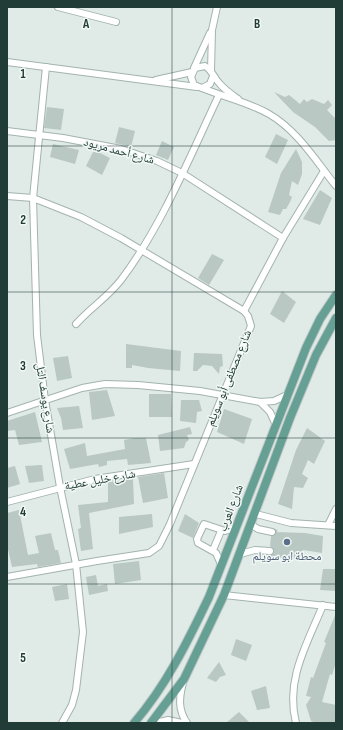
<svg xmlns="http://www.w3.org/2000/svg" width="343" height="730" viewBox="0 0 343 730" font-family="'Sofia Sans Condensed','Noto Naskh Arabic',sans-serif">
<rect width="100%" height="100%" fill="#e0ebe7"/>
<g fill="#b9c8c3">
<path d="M274 92 285 97 289 95 300 104 304 99 307 102 312 99 324 104 328 100 332 105 327 110 336 119V140L329 141 315 127 293 112Z"/>
<path d="M47 107 64 109 61 130 44 128Z"/>
<path d="M119 127 135 131 131 147 115 143Z"/>
<path d="M276 134 288 140 277 164 265 157Z"/>
<path d="M162 141 174 147 168 160 156 155Z"/>
<path d="M53 144 79 150 75 164 50 157Z"/>
<path d="M296 149 302 162V174L298 185 292 181 289 195 292 197 290 202 286 209H283L280 215 268 212 281 173Z"/>
<path d="M94 150 110 158 102 175 86 166Z"/>
<path d="M320 190 332 198 320 225 303 219Z"/>
<path d="M212 254 224 260 209 285 198 278Z"/>
<path d="M282 291 296 302 284 323 270 314Z"/>
<path d="M126 344 181 351 180 371 148 368 132 365V368H126Z"/>
<path d="M194 353 222 354 223 366 220 367 219 374 212 366 203 365 197 371H193Z"/>
<path d="M68 356 72 378 57 381 53 358Z"/>
<path d="M107 390 115 416 92 420 89 392Z"/>
<path d="M149 394H171L172 417H149Z"/>
<path d="M181 400H199L202 411 197 412 196 423 180 421Z"/>
<path d="M79 406 83 428 63 430 61 418 57 408Z"/>
<path d="M224 409 252 419 244 444 217 432Z"/>
<path d="M35 412 42 442 19 445 15 430 7 431V421Z"/>
<path d="M190 427 192 434 187 435 189 440 186 442 184 448 160 451 158 435Z"/>
<path d="M307 428 325 441 314 464 308 460 302 474 308 478 303 488 294 487 292 509 278 504 296 450Z"/>
<path d="M134 438H146L151 463 128 465 127 459 107 461V465L99 467 98 464 70 469 64 449 85 443 87 456 125 449 124 440Z"/>
<path d="M42 465 44 481 29 483 25 466Z"/>
<path d="M15 466 20 484 7 488V468Z"/>
<path d="M164 473 168 498 143 503 138 477Z"/>
<path d="M133 479 134 504 89 513 93 549 81 551 78 529 81 528 78 505 108 502V482Z"/>
<path d="M19 510 28 555 39 553 35 536 51 533 55 550H58L61 563 38 567 37 564 12 567 7 545V513Z"/>
<path d="M152 514 153 527 119 534V517Z"/>
<path d="M185 514 199 523 193 538 178 531Z"/>
<path d="M276 532 305 533 323 536 322 553 303 550 302 559 269 557 274 552V549L270 546 271 536 275 535Z"/>
<path d="M139 561 141 580 115 584 113 564Z"/>
<path d="M323 569H336V591L320 590Z"/>
<path d="M96 575 98 586 107 584 108 591 89 595 86 577Z"/>
<path d="M67 584 69 599 55 601 52 587Z"/>
<path d="M336 613V663L332 675 330 674 322 702 336 705V723H316L311 721 306 705 311 697 306 696 311 677 313 678 326 643 324 642Z"/>
<path d="M236 639 252 645 246 661 231 655Z"/>
<path d="M219 662 226 675 220 677 216 682 207 678Z"/>
<path d="M266 686 270 708 257 710 251 691Z"/>
<path d="M239 712 250 723H226Z"/>
</g>
<g fill="none" stroke-linecap="round" stroke-linejoin="round">
<path stroke="#bac8c4" stroke-width="6" stroke-dasharray="6 3" stroke-linecap="butt" d="M270 551 275 552 278 549 280 537 278 533 272 532"/>
<g stroke="#a3b3ae" stroke-width="8">
<g id="minor">
<path d="M58 7 116 22"/>
<path d="M7 62 197 87"/>
<path d="M46 67 33 198 37 335 45 400 60 487 76 564 83 632 76 690 72 705 62 723"/>
<path d="M194 68 210 33"/>
<path d="M211 71 212 30 217 7"/>
<path d="M213 76 210 84 202 88 194 85 191 77 195 68 205 66C212 70 214 78 220 84 225 90 231 94 238 99"/>
<path d="M156 80 192 72"/>
<path d="M202 88C224 97 248 102 269 114 297 130 316 161 336 186"/>
<path d="M7 131 63 138 121 149 157 161 182 173 283 238"/>
<path d="M7 196 33 198 81 217 121 238 244 311 248 316 251 326 170 524 159 546 149 553 97 561 7 577"/>
<path d="M244 311 283 238 324 171"/>
<path d="M76 324C90 308 108 297 121 280 162 226 190 156 219 95"/>
<path d="M260 402 270 412 276 425"/>
<path d="M7 413 82 388 105 384 138 385 200 391 260 402 274 401 287 395"/>
<path d="M7 502 95 479 194 464"/>
<path d="M256 514 291 523 336 526"/>
<path d="M252 525 258 529 272 532"/>
<path d="M328 525 336 509"/>
<path d="M213 550 221 531"/>
<path d="M240 554 255 550 270 551"/>
<path d="M221 564 216 553 198 543 197 539 204 524 225 531 236 527"/>
<path d="M224 595 336 607"/>
<path d="M183 683C179 698 178 710 187 723"/>
<path d="M156 723 168 720 182 723"/>
<path d="M296 723C285 680 307 644 323 605"/>
</g>
</g>
<g stroke="#c1c8c7" stroke-width="10">
<g id="major">
<path d="M134 723C166 686 188 641 209 597L306 348 320 319 336 295"/>
<path d="M151 723 184 679 224 595 290 418 316 355 336 318"/>
</g>
</g>
<use href="#minor" stroke="#fff" stroke-width="6"/>
<use href="#major" stroke="#66a094" stroke-width="8"/>
</g>
<path fill="none" stroke="#213b36" stroke-width="1" stroke-opacity="0.55" d="M172 7V723M7 146H336M7 292H336M7 438H336M7 584H336"/>
<circle fill="#5c6f8a" stroke="#f1f8f5" stroke-width="1.5" cx="287" cy="542" r="4"/>
<g text-anchor="middle" dominant-baseline="central" stroke-width="3" stroke-linejoin="round" paint-order="stroke">
<g font-size="12" fill="#213b36" stroke="#f1f8f5">
<text transform="translate(119 151) rotate(15)">شارع أحمد مريود</text>
<text transform="translate(229 378) rotate(-68)">شارع مصطفى أبو سويلم</text>
<text transform="translate(45 398) rotate(81)">شارع يوسف التل</text>
<text transform="translate(100 480) rotate(-10)">شارع خليل عطية</text>
<text transform="translate(231 508) rotate(-69)">شارع العرب</text>
</g>
<g font-size="12" fill="#4e5e75" stroke="#f1f8f5">
<text x="287" y="556">محطة ابو سويلم</text>
</g>
</g>
<g font-size="13" text-anchor="middle" font-weight="bold" fill="#213b36" stroke="#f1f8f5" stroke-width="3" stroke-linejoin="round" paint-order="stroke">
<text x="86" y="28">A</text>
<text x="257" y="28">B</text>
<text x="23" y="78">1</text>
<text x="23" y="224">2</text>
<text x="23" y="370">3</text>
<text x="23" y="516">4</text>
<text x="23" y="662">5</text>
</g>
<rect width="343" height="730" fill="none" stroke="#213b36" stroke-width="16"/>
</svg>
